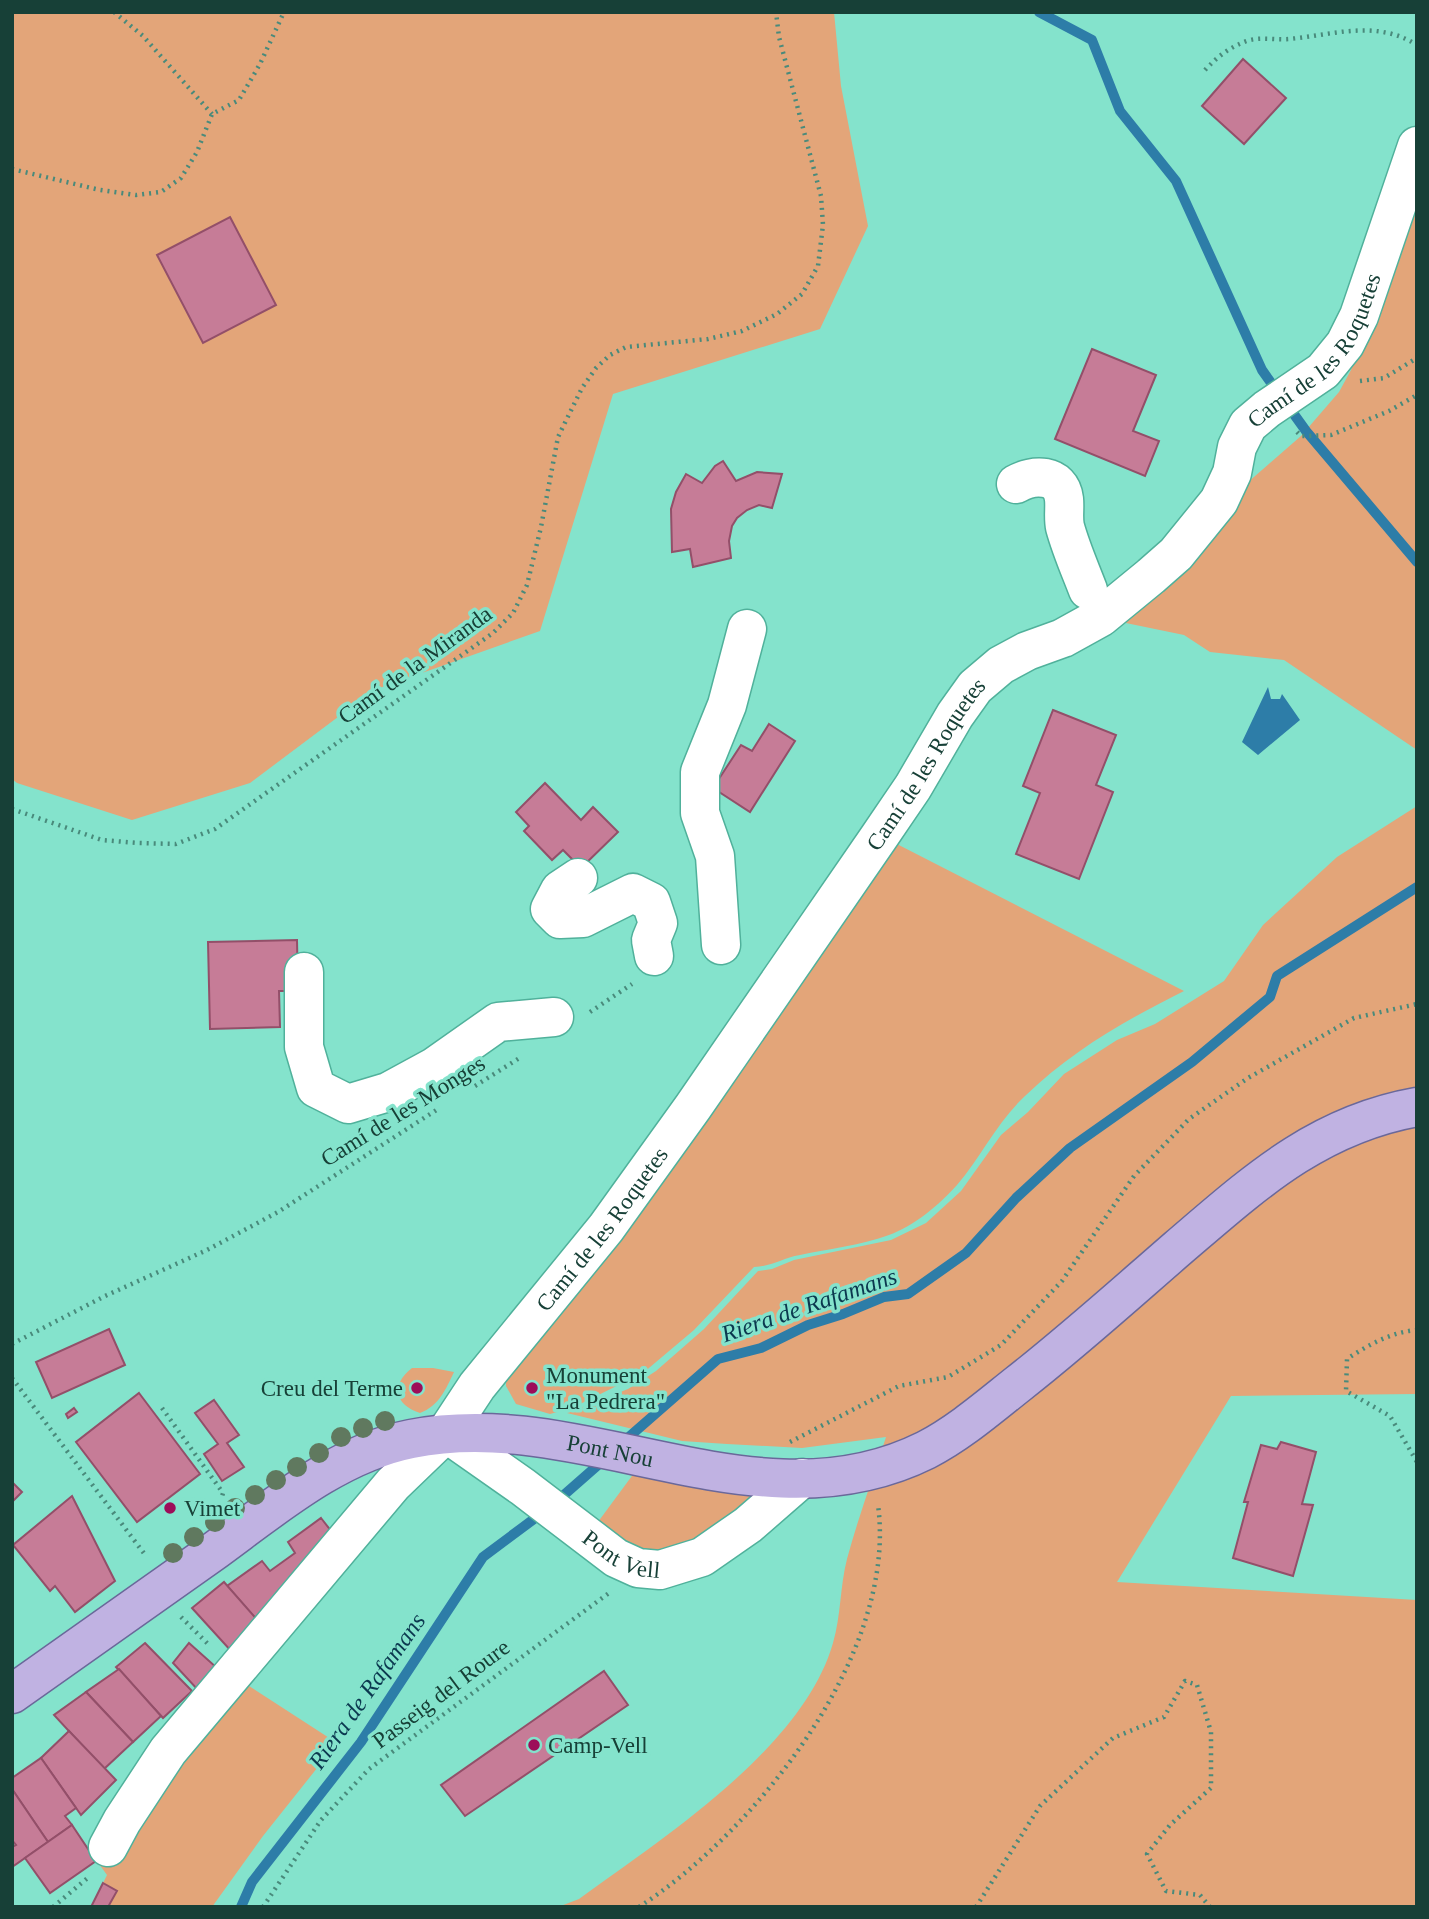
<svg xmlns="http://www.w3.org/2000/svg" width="1429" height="1919" viewBox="0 0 1429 1919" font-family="Georgia,serif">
<rect width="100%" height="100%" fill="#84e3cc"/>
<g fill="#e3a579">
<path d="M12 12H834L841 86 868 226 820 329 613 394 540 631 374 690 250 783 132 820 17 783 12 779Z"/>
<path d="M1417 190V750L1284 660 1210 652 1184 635 1121 622 1216 510 1301 436 1339 392 1351 370Z"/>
<path d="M1417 806V1394L1231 1396 1117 1582 1417 1600V1907H558L579 1899C664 1837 803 1748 833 1643 841 1616 840 1586 847 1559 858 1518 873 1478 886 1437L802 1448 727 1444 682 1441 567 1413 628 1389 656 1371 704 1329 758 1271 772 1269 794 1260 891 1240 926 1223 961 1191 1001 1135 1028 1112 1064 1074 1117 1040 1155 1024 1224 981 1263 925 1337 857Z"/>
<path d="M891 841 1184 991C1124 1021 1073 1050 1025 1096 997 1122 981 1157 957 1185 939 1205 914 1226 889 1235 862 1245 828 1249 800 1255 782 1258 774 1266 754 1267L694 1330 643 1373 572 1408 550 1414 516 1404 506 1386V1374Z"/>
<path d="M412 1368H433L454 1372C446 1389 439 1406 420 1413 395 1405 390 1385 412 1368Z"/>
<path d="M640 1465 776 1492 777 1508 652 1562 595 1526Z"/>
<path d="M246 1684 337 1743 263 1836 212 1907H91L107 1875 94 1857Z"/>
</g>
<path fill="#2d7da8" d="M1268 687 1271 699H1280L1282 694 1300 720 1258 755 1242 742Z"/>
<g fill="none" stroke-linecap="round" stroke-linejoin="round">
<g stroke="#2d7da8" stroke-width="10">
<path d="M1039 12 1092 40 1120 111 1176 181 1262 370 1279 394"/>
<path d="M1288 406 1306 431 1417 562"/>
<path d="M622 1443 718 1359 761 1348 808 1325 843 1314 884 1297 908 1294 966 1253 1016 1198 1070 1148 1192 1062 1270 997 1277 976 1417 887"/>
<path d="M557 1501 606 1458"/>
<path d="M241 1907 252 1882 361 1742 483 1557 542 1513"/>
</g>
</g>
<g fill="#c67c97" stroke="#934f69" stroke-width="2">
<path d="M1243 59 1286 98 1244 144 1202 106Z"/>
<path d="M230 217 276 305 203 343 157 255Z"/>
<path d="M1092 349 1156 375 1133 431 1159 441 1145 476 1055 439Z"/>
<path d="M723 461 736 481 757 472 782 474 772 508 759 505 747 510 737 518 732 526 729 541 731 558 693 567 690 549 672 552 671 509 676 492 686 474 702 483 715 466Z"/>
<path d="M1053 710 1116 735 1096 785 1113 792 1079 879 1016 854 1040 793 1023 786Z"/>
<path d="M769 724 795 741 750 812 713 788 741 745 752 751Z"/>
<path d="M545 783 581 820 593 807 618 832 581 868 563 850 552 860 524 831 529 826 516 812Z"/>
<path d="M297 940 298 991H279L280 1027 210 1029 208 942Z"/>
<path d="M109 1329 125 1365 52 1398 36 1362Z"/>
<path d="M139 1393 200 1474 137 1522 76 1442Z"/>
<path d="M214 1400 239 1435 227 1443 244 1467 222 1481 204 1454 218 1444 195 1413Z"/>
<path d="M74 1408 77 1412 68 1418 66 1414Z"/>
<path d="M1281 1442 1316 1452 1302 1504 1313 1505 1293 1576 1233 1558 1248 1502H1244L1261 1445 1277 1449Z"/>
<path d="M12 1482 22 1492 12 1502Z"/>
<path d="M72 1496 115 1581 75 1612 55 1586 50 1591 13 1545Z"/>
<path d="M321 1518 335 1536 255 1618 227 1586 262 1561 270 1571 295 1553 288 1542Z"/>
<path d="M224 1582 259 1622 232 1652 192 1608Z"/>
<path d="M145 1643 192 1691 163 1718 116 1667Z"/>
<path d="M189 1643 217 1668 198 1690 173 1663Z"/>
<path d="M119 1669 161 1716 133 1742 86 1692Z"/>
<path d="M604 1671 628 1705 465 1816 441 1785Z"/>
<path d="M86 1692 133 1742 104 1769 54 1715Z"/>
<path d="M69 1731 116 1780 81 1815 41 1758Z"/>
<path d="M41 1758 76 1808 65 1816 72 1825 48 1842 12 1789V1778Z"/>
<path d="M12 1789 48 1842 12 1867V1847L16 1845 12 1840Z"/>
<path d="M72 1825 96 1861 50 1893 25 1858Z"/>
<path d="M103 1883 117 1891 108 1907H91Z"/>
</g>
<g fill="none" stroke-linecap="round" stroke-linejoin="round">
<g stroke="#50b19b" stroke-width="41">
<g id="minor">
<path d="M1016 484C1033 474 1061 473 1064 499 1065 508 1063 518 1065 527 1071 549 1080 569 1088 590"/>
<path d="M578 878 560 890 550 909 560 919 583 918 633 893 651 902 658 923 651 940 654 956"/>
<path d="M721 945 715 856 700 813V772L727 705 747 629"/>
<path d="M304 972V1047L316 1088 348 1104 388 1092 434 1067 498 1022 554 1017"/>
<path id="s1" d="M446 1433 523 1487 616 1558 638 1568 660 1570 702 1557 748 1525 802 1478"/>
<path id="s2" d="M108 1847 122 1821 168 1751 393 1484 446 1433 477 1386 606 1228 693 1107 879 837 913 787 955 715 975 687 1001 665 1027 651 1063 638 1101 617 1151 576 1176 554 1219 501 1232 473 1237 447 1248 425 1267 409 1323 371 1345 344 1359 316 1417 146"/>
</g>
</g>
<g stroke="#6a689a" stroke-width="41">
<g id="major">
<path id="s3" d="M12 1694C78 1647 144 1600 210 1554 271 1510 335 1454 411 1439 583 1404 758 1534 926 1450 959 1433 989 1407 1018 1384 1073 1341 1125 1294 1178 1248 1253 1184 1316 1125 1417 1107"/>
</g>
</g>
<g stroke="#498a7b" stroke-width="4.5" stroke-dasharray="2 5" stroke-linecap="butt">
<path d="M114 12 143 36 212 114"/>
<path d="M1205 70C1218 56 1231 46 1250 40 1262 37 1276 40 1289 39 1333 35 1376 19 1417 45"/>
<path d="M12 169 100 190 136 195 161 192 181 178 197 152 212 114 239 100 260 64 284 12"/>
<path d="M1360 381 1384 378 1417 358"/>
<path d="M1297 432 1301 436 1331 435 1389 411 1417 395"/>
<path d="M12 809 102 840 138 843 176 844 215 829 493 633 513 613 527 585 541 527 558 437 582 388 596 368 610 355 626 347 708 339 742 331 777 314 802 294 818 266 823 225 821 196 779 37 776 12"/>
<path d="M590 1012 632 984"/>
<path d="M475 1086 521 1057"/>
<path d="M1417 1330C1391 1332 1368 1345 1347 1359L1346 1391 1390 1416 1417 1462"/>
<path d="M12 1344 105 1296 207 1250 278 1212 438 1109"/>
<path d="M12 1378 146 1556"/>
<path d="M162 1408 223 1493 221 1500"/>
<path d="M790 1442 899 1386 948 1377 1001 1345 1062 1281 1134 1176 1189 1119 1248 1078 1354 1018 1417 1004"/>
<path d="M181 1617 209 1645"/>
<path d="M53 1907 90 1876"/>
<path d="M263 1907 321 1820 369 1769 609 1593"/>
<path d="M639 1907C756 1831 898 1653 878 1505"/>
<path d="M976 1907 1040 1806 1113 1738 1164 1717 1185 1681 1197 1685 1211 1732V1788L1170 1825 1147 1854 1166 1891 1200 1895 1210 1907"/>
</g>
<use href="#minor" stroke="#fff" stroke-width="38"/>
<use href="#major" stroke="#c0b2e2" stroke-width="38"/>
</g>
<g fill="#60795f">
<circle cx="385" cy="1421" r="10"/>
<circle cx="363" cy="1428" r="10"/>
<circle cx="341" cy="1437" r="10"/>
<circle cx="319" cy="1453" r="10"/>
<circle cx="297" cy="1467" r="10"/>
<circle cx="276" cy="1480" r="10"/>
<circle cx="255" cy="1495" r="10"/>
<circle cx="235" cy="1508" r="10"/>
<circle cx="215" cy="1522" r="10"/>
<circle cx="194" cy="1537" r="10"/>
<circle cx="173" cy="1553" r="10"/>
</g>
<g fill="#9d0d59" stroke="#84e3cc" stroke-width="2.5">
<circle cx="417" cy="1388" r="7"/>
<circle cx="532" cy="1388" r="7"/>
<circle cx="170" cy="1508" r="7"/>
<circle cx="534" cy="1745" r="7"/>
</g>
<g text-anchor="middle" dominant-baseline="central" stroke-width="7" stroke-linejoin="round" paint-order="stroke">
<g font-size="23" fill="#174037" stroke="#84e3cc">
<text stroke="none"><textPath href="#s2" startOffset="1948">Camí de les Roquetes</textPath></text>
<text transform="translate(415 665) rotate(-36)">Camí de la Miranda</text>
<text stroke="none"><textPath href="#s2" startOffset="1360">Camí de les Roquetes</textPath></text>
<text transform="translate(403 1111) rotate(-32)">Camí de les Monges</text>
<text stroke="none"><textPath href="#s2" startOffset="793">Camí de les Roquetes</textPath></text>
<text stroke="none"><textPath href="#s3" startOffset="677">Pont Nou</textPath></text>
<text stroke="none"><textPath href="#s1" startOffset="215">Pont Vell</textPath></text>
<text transform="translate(441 1694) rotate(-37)">Passeig del Roure</text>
</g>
<g font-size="23" fill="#174037" stroke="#84e3cc" text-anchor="start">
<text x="546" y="1375">Monument<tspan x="546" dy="26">"La Pedrera"</tspan></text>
<text x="403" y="1388" text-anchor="end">Creu del Terme</text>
<text x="184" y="1508">Vimet</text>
<text x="548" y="1745">Camp-Vell</text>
</g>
<g font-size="24" font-style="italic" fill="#0b384f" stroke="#84e3cc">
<text transform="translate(809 1305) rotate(-19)">Riera de Rafamans</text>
<text transform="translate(367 1691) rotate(-55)">Riera de Rafamans</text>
</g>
</g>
<rect width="1429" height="1919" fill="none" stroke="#174037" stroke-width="28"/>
</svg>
